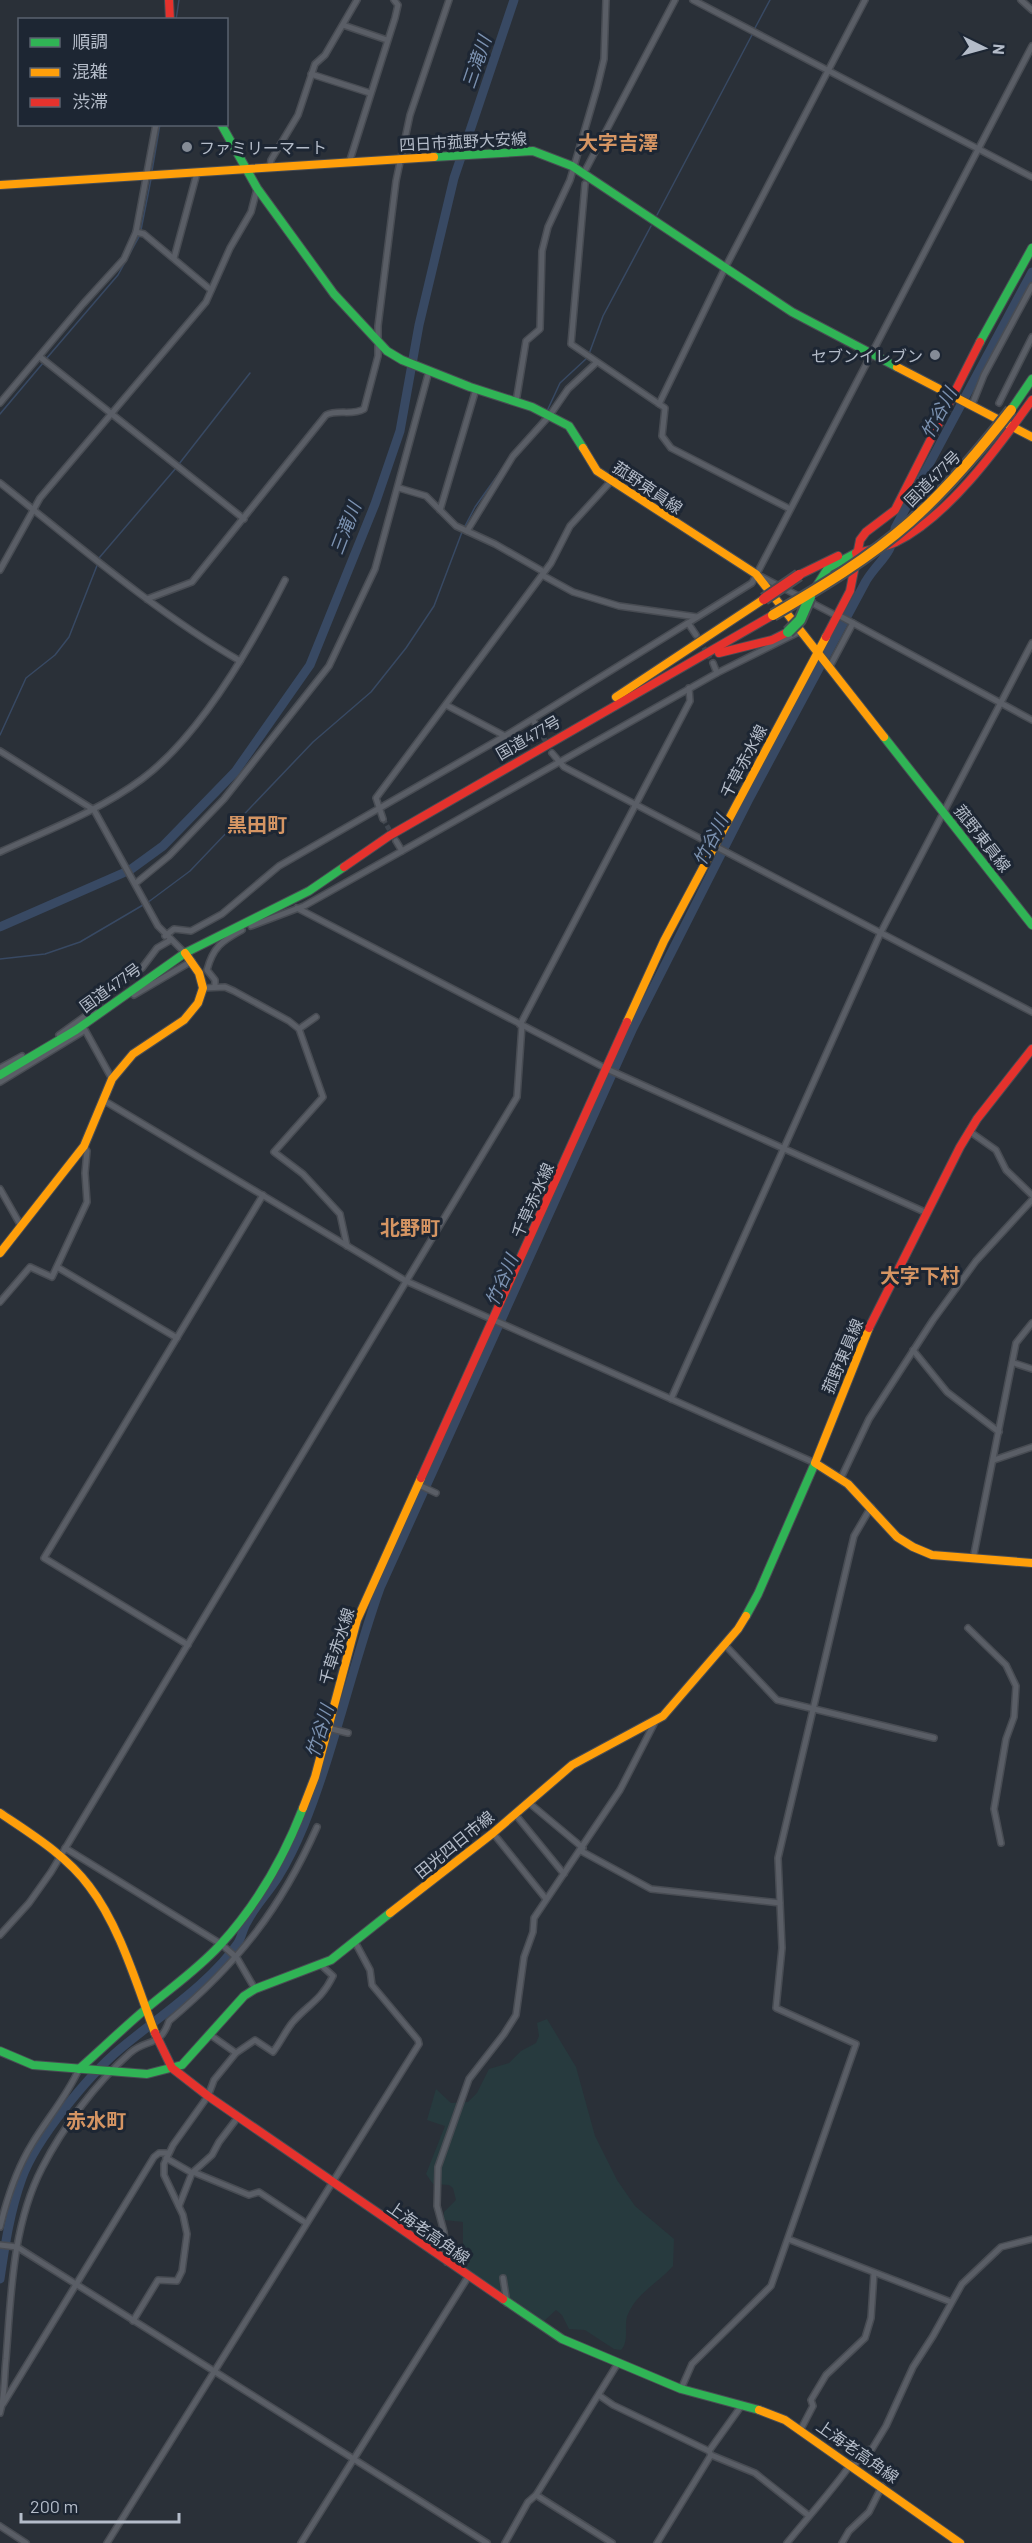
<svg xmlns="http://www.w3.org/2000/svg" width="1032" height="2543" viewBox="0 0 1032 2543" font-family="Barlow,'Noto Sans JP',sans-serif">
<rect width="100%" height="100%" fill="#2a3038"/>
<path fill="#273a3e" d="M547 2019 576 2067 595 2136 617 2180 635 2206 674 2239 673 2266C658 2283 638 2292 628 2314 623 2325 630 2340 621 2350L614 2349 585 2330 569 2329 562 2315 556 2310 544 2321 463 2266V2222L444 2220V2212L456 2200 453 2188 449 2185 433 2184 426 2174 445 2126 427 2120 436 2089 451 2103 468 2102 477 2093 489 2069 509 2063 521 2051 536 2043 539 2036 537 2023Z"/>
<g fill="none" stroke-linecap="round" stroke-linejoin="round">
<g stroke="#384963" stroke-width="1.5">
<path d="M176 20 179 0"/>
<path d="M755 28 770 0"/>
<path d="M152 171 160 124"/>
<path d="M657 215 753 33"/>
<path d="M141 230 151 179"/>
<path d="M589 354 603 316 651 226"/>
<path d="M46 359 118 275 140 235"/>
<path d="M547 411 560 383 587 358"/>
<path d="M0 414 43 363"/>
<path d="M517 448 543 418"/>
<path d="M179 464 250 373"/>
<path d="M464 528 475 507 502 469"/>
<path d="M99 558 176 468"/>
<path d="M0 735 26 678 55 655 69 637 98 563"/>
<path d="M147 903 190 871 313 742 371 692 406 648 434 606 462 532"/>
<path d="M0 959 45 954 80 942 143 905"/>
</g>
<g stroke="#384963" stroke-width="9">
<path d="M0 927 130 870 163 846 235 772 310 665 375 504 400 431 419 325 454 178 514 0"/>
<path d="M0 2279C5 2245 10 2211 22 2178 36 2139 88 2076 120 2049 157 2018 211 1983 238 1943 242 1936 243 1928 247 1922 255 1906 268 1893 278 1877 288 1861 297 1842 304 1825 335 1748 352 1666 380 1588L633 1028 750 797 866 581C879 560 893 555 895 528L1032 272"/>
</g>
<g stroke="#3f454e" stroke-width="5" stroke-dasharray="5 2.5" stroke-linecap="butt">
<path d="M700 641 713 663"/>
<path d="M539 730 547 744"/>
<path d="M383 819 393 836"/>
</g>
<g stroke="#484c53" stroke-width="8">
<g id="street">
<path d="M693 0 1032 177"/>
<path d="M1021 0 1032 10"/>
<path d="M343 25 387 40"/>
<path d="M311 74 370 93"/>
<path d="M349 163 395 18 398 5 394 0"/>
<path d="M270 168 271 160 298 115 315 64 325 55 357 0"/>
<path d="M586 169 675 0"/>
<path d="M585 184 571 344 665 408 662 436 671 448 790 509"/>
<path d="M136 232 144 234 211 290"/>
<path d="M174 258 197 173"/>
<path d="M40 357 244 519"/>
<path d="M516 402 526 341 540 329 542 251 548 227 570 180 597 88 604 59 606 0"/>
<path d="M0 403 83 304 124 259 136 232 156 124"/>
<path d="M999 403 1032 337"/>
<path d="M659 404 725 268 865 0"/>
<path d="M972 405 984 375 1032 286"/>
<path d="M0 483C78 545 154 611 240 661"/>
<path d="M399 488 426 496 456 526 495 544 544 572"/>
<path d="M440 510 476 389"/>
<path d="M467 531 513 456 550 415 568 389 596 363"/>
<path d="M0 570 40 498 206 302 230 248 251 212 257 189"/>
<path d="M542 575 573 592 619 606 697 617"/>
<path d="M760 576 837 616"/>
<path d="M147 599 192 582 326 415C338 409 352 416 364 409L378 356V326L396 181 410 115 449 0"/>
<path d="M838 615 1032 720"/>
<path d="M696 635 688 623 752 583 1032 46"/>
<path d="M829 668 853 623"/>
<path d="M717 673 801 631"/>
<path d="M446 705 505 736 688 623"/>
<path d="M533 720 539 730"/>
<path d="M0 751 94 810 158 926 185 953"/>
<path d="M552 753 564 767 1032 1012"/>
<path d="M383 819 376 798 551 563 570 526 613 479"/>
<path d="M402 851 717 673 713 663"/>
<path d="M0 852C48 830 99 811 142 779 200 736 253 643 285 580"/>
<path d="M136 883 169 856 224 799 329 666 375 569 429 371"/>
<path d="M297 908 607 1069 927 1213"/>
<path d="M251 926 304 906 402 851 396 841"/>
<path d="M165 936 174 929 191 931 222 914 279 866 505 736"/>
<path d="M215 987V980L207 970C213 947 222 941 242 930"/>
<path d="M203 988 225 987 234 991 289 1021 299 1029 323 1097 274 1152 303 1174 340 1214 347 1246"/>
<path d="M134 995 192 961"/>
<path d="M520 1025 690 701 689 688"/>
<path d="M299 1029 316 1017"/>
<path d="M85 1030 112 1079"/>
<path d="M59 1035 95 1009 108 989 142 968 157 948 169 941"/>
<path d="M0 1068 22 1056"/>
<path d="M0 1082 82 1032"/>
<path d="M103 1100 406 1281 815 1463"/>
<path d="M969 1131 996 1150 1006 1170 1032 1195"/>
<path d="M0 1189 21 1226"/>
<path d="M57 1267 177 1338"/>
<path d="M0 1302 30 1267 52 1277 87 1202 85 1173 87 1151 84 1146"/>
<path d="M913 1350 947 1392 999 1432"/>
<path d="M1014 1363 1032 1369"/>
<path d="M671 1399 881 932 1032 643"/>
<path d="M994 1460 1032 1447"/>
<path d="M841 1478 869 1419 933 1320 976 1261 1032 1200"/>
<path d="M419 1485 436 1493"/>
<path d="M973 1559 1016 1343 1032 1323"/>
<path d="M968 1628 1006 1665 1016 1686 1014 1717 1006 1739 994 1809 1001 1843"/>
<path d="M188 1645 44 1558 263 1195"/>
<path d="M725 1645 777 1700 934 1738"/>
<path d="M328 1728 348 1733"/>
<path d="M528 1802 583 1848"/>
<path d="M515 1814 564 1874"/>
<path d="M493 1833 546 1899"/>
<path d="M65 1848 221 1944 237 1958 255 1989"/>
<path d="M581 1851 651 1889 780 1903"/>
<path d="M0 1935 29 1903 51 1872 517 1097 522 1025"/>
<path d="M209 2034 236 2053 255 2040 273 2052C280 2043 285 2032 292 2023 308 2004 320 2002 333 1976L321 1965"/>
<path d="M166 2158 192 2173"/>
<path d="M193 2172 249 2195 259 2192 306 2223"/>
<path d="M179 2206 192 2173 212 2155 219 2142 238 2117"/>
<path d="M0 2227C7 2198 16 2170 32 2144 47 2119 67 2096 79 2069"/>
<path d="M788 2239 951 2302"/>
<path d="M0 2245 17 2247 487 2543"/>
<path d="M447 2262 444 2232 437 2206 438 2167 469 2079 504 2034 516 2015 524 1957 533 1932 534 1918 620 1790 655 1722"/>
<path d="M503 2278 507 2303"/>
<path d="M133 2321 158 2280 177 2281 182 2271 187 2234 183 2215 164 2175V2164L173 2145 208 2096 214 2080 236 2053"/>
<path d="M681 2389 692 2364 771 2286 856 2044 776 2008 782 1948 778 1858 854 1536 871 1507"/>
<path d="M600 2396 613 2405 709 2451 711 2455 755 2473 808 2515"/>
<path d="M3 2404 154 2157 159 2153H168"/>
<path d="M0 2413C5 2396 4 2377 6 2359 11 2296 12 2226 42 2168 63 2127 95 2084 130 2053 147 2038 160 2048 169 2021 238 1963 280 1910 317 1827"/>
<path d="M801 2429 813 2406 811 2400 826 2375 865 2338 871 2318 874 2273"/>
<path d="M709 2451 742 2405"/>
<path d="M854 2466 864 2451 872 2449 886 2426 913 2367 933 2336 962 2284 1001 2247 1032 2239"/>
<path d="M536 2495 612 2543"/>
<path d="M0 2526 26 2543"/>
<path d="M107 2543 419 2044 418 2040 372 1985 370 1970 355 1942"/>
<path d="M301 2543 468 2277"/>
<path d="M505 2543 528 2502 536 2495 618 2363"/>
<path d="M657 2543 711 2455"/>
<path d="M787 2543C808 2517 831 2492 851 2464"/>
<path d="M842 2543 849 2531 869 2512 882 2486"/>
</g>
</g>
<g stroke="#484c53" stroke-width="10">
<g id="fast">
<path d="M221 124 257 188 334 294 387 351 402 360 470 387 532 407 569 426 583 448"/>
<path d="M434 157 533 151 572 166 792 312 897 367"/>
<path d="M980 342 1032 248"/>
<path d="M1011 410 1032 379"/>
<path d="M811 595 828 568 856 553"/>
<path d="M884 737 1032 925"/>
<path d="M0 1075 76 1030 185 953 309 891 344 867"/>
<path d="M746 1616 758 1594 815 1463"/>
<path d="M0 2051 33 2065 147 2074 182 2065 244 1996 255 1989 331 1960 390 1913"/>
<path d="M79 2069C102 2049 124 2027 147 2008 172 1987 198 1969 220 1945 256 1906 284 1857 303 1808"/>
<path d="M503 2299 562 2339 681 2389 759 2410"/>
</g>
</g>
<g stroke="#484c53" stroke-width="10">
<g id="slow">
<path d="M0 185 434 157"/>
<path d="M897 367 1032 437"/>
<path d="M583 448 597 471 756 574 884 737"/>
<path d="M616 697 764 599"/>
<path d="M627 1022 664 941 826 637"/>
<path d="M0 1253 84 1146 112 1079 133 1054 184 1020 198 1003 203 988 199 973 185 953"/>
<path d="M869 1328 815 1463 848 1484 897 1537 913 1547 932 1555 1032 1563"/>
<path d="M303 1808 315 1777 357 1620 421 1478"/>
<path d="M0 1813C31 1834 66 1855 89 1886 120 1926 137 1986 155 2033"/>
<path d="M390 1913 493 1833 572 1765 663 1716 738 1629 746 1616"/>
<path d="M759 2410 785 2420 960 2543"/>
</g>
</g>
<g stroke="#484c53" stroke-width="10">
<g id="jam">
<path d="M169 0 170 20"/>
<path d="M856 553C870 550 883 548 896 542 949 516 998 447 1032 400"/>
<path d="M799 575 838 556"/>
<path d="M826 637 850 591 860 540 866 532 895 510 980 342"/>
<path d="M719 653 772 640 788 632"/>
<path d="M344 867 389 836 773 615"/>
<path d="M869 1328 960 1147 977 1119 1032 1049"/>
<path d="M421 1478 627 1022"/>
<path d="M155 2033 172 2068 208 2096 503 2299"/>
</g>
</g>
<use href="#street" stroke="#5a5e66" stroke-width="5"/>
<use href="#fast" stroke="#30b455" stroke-width="8"/>
<use href="#slow" stroke="#ff9f0a" stroke-width="8"/>
<use href="#jam" stroke="#e5322d" stroke-width="8"/>
<g stroke="#474c53" stroke-width="14" stroke-linecap="butt">
<path id="fast-bridge" d="M788 632 800 620 810 597"/>
</g>
<g stroke="#474c53" stroke-width="14" stroke-linecap="butt">
<path id="slow-bridge" d="M773 615C821 587 868 559 910 522 947 489 980 450 1011 410"/>
</g>
<g stroke="#474c53" stroke-width="14" stroke-linecap="butt">
<path id="jam-bridge" d="M764 599 799 575"/>
</g>
<use href="#fast-bridge" stroke="#30b455" stroke-width="10"/>
<use href="#slow-bridge" stroke="#ff9f0a" stroke-width="10"/>
<use href="#jam-bridge" stroke="#e5322d" stroke-width="10"/>
</g>
<g fill="#848b96" stroke="#1d2633" stroke-width="2">
<circle cx="187" cy="147" r="6"/>
<circle cx="935" cy="355" r="6"/>
</g>
<g text-anchor="middle" dominant-baseline="central" stroke-width="6" stroke-linejoin="round" paint-order="stroke">
<g font-size="16" fill="#b4bcc9" stroke="#1d2633">
<text transform="translate(463 141) rotate(-3)">四日市菰野大安線</text>
<text transform="translate(932 478) rotate(-45)">国道477号</text>
<text transform="translate(648 487) rotate(34)">菰野東員線</text>
<text transform="translate(528 737) rotate(-30)">国道477号</text>
<text transform="translate(743 761) rotate(-62)">千草赤水線</text>
<text transform="translate(983 838) rotate(52)">菰野東員線</text>
<text transform="translate(110 987) rotate(-36)">国道477号</text>
<text transform="translate(532 1200) rotate(-66)">千草赤水線</text>
<text transform="translate(842 1356) rotate(-67)">菰野東員線</text>
<text transform="translate(336 1646) rotate(-72)">千草赤水線</text>
<text transform="translate(454 1844) rotate(-39)">田光四日市線</text>
<text transform="translate(429 2232) rotate(35)">上海老高角線</text>
<text transform="translate(858 2451) rotate(35)">上海老高角線</text>
</g>
<g font-size="16" fill="#b4bcc9" stroke="#1d2633" text-anchor="start">
<text x="199" y="147">ファミリーマート</text>
<text x="923" y="355" text-anchor="end">セブンイレブン</text>
</g>
<g font-size="18" font-style="italic" fill="#7c92b1" stroke="#1d2633">
<text transform="translate(476 62) rotate(-71)">三滝川</text>
<text transform="translate(938 413) rotate(-62)">竹谷川</text>
<text transform="translate(345 528) rotate(-69)">三滝川</text>
<text transform="translate(710 840) rotate(-63)">竹谷川</text>
<text transform="translate(501 1280) rotate(-66)">竹谷川</text>
<text transform="translate(319 1731) rotate(-73)">竹谷川</text>
</g>
<g font-size="20" font-weight="bold" fill="#d59563" stroke="#1d2633">
<text x="618" y="142">大字吉澤</text>
<text x="257" y="824">黒田町</text>
<text x="410" y="1227">北野町</text>
<text x="920" y="1275">大字下村</text>
<text x="96" y="2120">赤水町</text>
</g>
</g>
<rect x="18" y="18" width="210" height="108" fill="#1d2633" stroke="#59626f" stroke-width="1.5"/>
<rect x="30" y="38" width="30" height="9" fill="#30b455" stroke="#59626f" stroke-width="1.5"/>
<text x="72" y="48" font-size="18" fill="#b4bcc9">順調</text>
<rect x="30" y="68" width="30" height="9" fill="#ff9f0a" stroke="#59626f" stroke-width="1.5"/>
<text x="72" y="78" font-size="18" fill="#b4bcc9">混雑</text>
<rect x="30" y="98" width="30" height="9" fill="#e5322d" stroke="#59626f" stroke-width="1.5"/>
<text x="72" y="108" font-size="18" fill="#b4bcc9">渋滞</text>
<g transform="translate(984 48) rotate(95)" stroke="#1d2633" stroke-width="4.5" paint-order="stroke">
<path d="M0-4.5L10 22L0 15L-10 22Z" fill="#b4bcc9"/>
<text y="-9" font-size="16" font-weight="bold" text-anchor="middle" fill="#b4bcc9">N</text>
</g>
<path d="M21 2513v9h158v-9" fill="none" stroke="#b4bcc9" stroke-width="3"/>
<text x="30" y="2513" font-size="18" fill="#b4bcc9" stroke="#1d2633" stroke-width="4.5" paint-order="stroke">200 m</text>
</svg>
